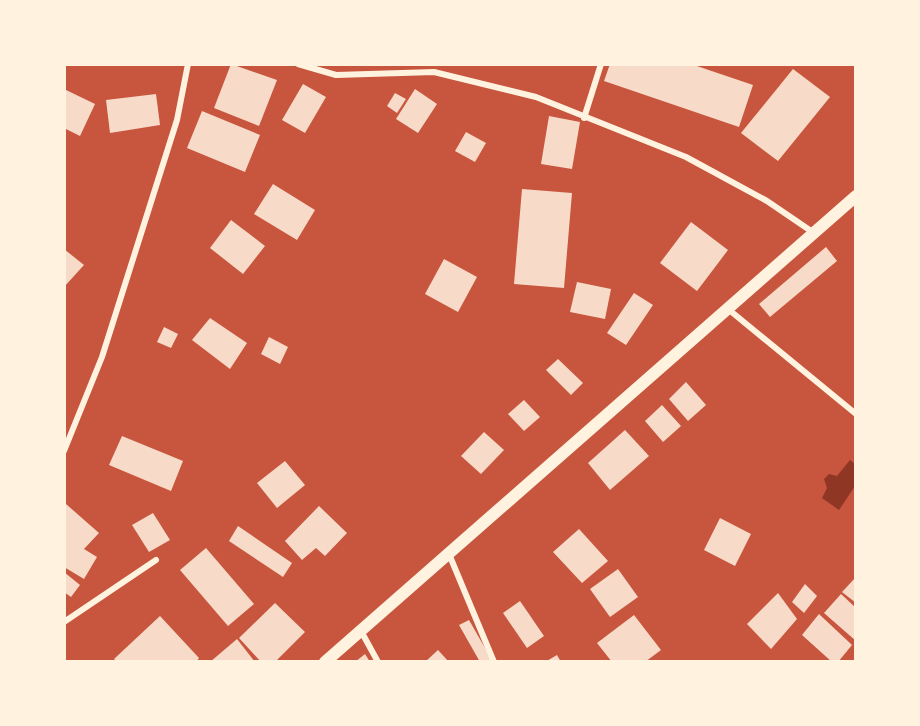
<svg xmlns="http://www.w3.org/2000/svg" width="920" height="726" viewBox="0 0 920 726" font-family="Raleway,sans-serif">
<rect width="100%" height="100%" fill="#c8553d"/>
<path fill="#8f3625" d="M850 460 855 464V486L839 510 822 498 827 488 824 479 829 474 837 476Z"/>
<g fill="#f7dbc8">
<path d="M231 64 277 80 259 126 214 108Z"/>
<path d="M610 64H691L753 85 739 127 604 81Z"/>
<path d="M793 69 830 97 778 161 741 133Z"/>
<path d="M303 84 326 97 305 133 282 120Z"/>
<path d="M64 89 95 104 80 136 64 128Z"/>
<path d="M415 89 437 104 418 133 396 119Z"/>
<path d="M395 93 406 99 397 113 387 106Z"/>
<path d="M156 94 160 125 110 133 106 100Z"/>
<path d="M202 111 260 135 245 172 187 148Z"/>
<path d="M549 116 580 122 572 169 541 164Z"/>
<path d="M466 132 486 143 475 162 455 151Z"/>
<path d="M273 184 315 210 297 240 254 214Z"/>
<path d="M522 189 572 193 564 288 514 284Z"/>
<path d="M231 220 265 246 243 274 210 248Z"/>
<path d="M691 222 728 250 697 291 660 263Z"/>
<path d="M826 247 837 261 770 317 759 304Z"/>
<path d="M64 249 84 265 64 287Z"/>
<path d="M444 259 477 277 458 312 425 294Z"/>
<path d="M577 282 611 289 605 319 570 312Z"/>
<path d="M634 293 653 305 626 345 607 333Z"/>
<path d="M210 318 247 343 230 369 192 340Z"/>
<path d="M164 327 178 334 171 348 157 342Z"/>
<path d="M269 337 288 347 280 364 261 354Z"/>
<path d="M558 359 583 383 571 395 546 370Z"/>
<path d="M686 382 706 405 688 421 669 399Z"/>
<path d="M524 400 540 417 524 431 508 414Z"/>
<path d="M662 405 681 426 663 442 645 421Z"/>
<path d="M625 430 649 456 610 490 588 463Z"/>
<path d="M484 432 504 450 481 474 461 456Z"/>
<path d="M122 436 183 461 171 491 109 465Z"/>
<path d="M285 461 305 485 277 508 257 483Z"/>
<path d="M66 504 99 533 84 549 97 557 84 579 64 567Z"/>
<path d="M319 506 347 533 325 556 316 548 302 560 285 541Z"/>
<path d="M153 513 170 540 149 552 132 525Z"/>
<path d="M720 518 751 534 735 566 704 550Z"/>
<path d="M238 526 292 563 283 577 229 541Z"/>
<path d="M579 529 608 561 582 583 553 552Z"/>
<path d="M206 548 254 604 228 626 180 570Z"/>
<path d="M618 569 638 597 610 617 590 589Z"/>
<path d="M64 572 80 585 71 597 64 592Z"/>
<path d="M856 577V603L842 592Z"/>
<path d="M805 584 817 596 804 613 792 602Z"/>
<path d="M778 593 797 619 771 649 747 624Z"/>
<path d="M841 594 856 608V641L824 613Z"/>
<path d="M520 601 544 636 527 648 503 613Z"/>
<path d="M275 603 305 632 275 662H261L239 638Z"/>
<path d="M819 614 852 645 838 662H832L802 635Z"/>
<path d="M634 615 661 650 645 662H612L597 643Z"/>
<path d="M160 616 199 658 196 662H117L114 659Z"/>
<path d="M469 620 493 662H480L459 625Z"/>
<path d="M237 639 255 662H210Z"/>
<path d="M438 650 449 662H425Z"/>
<path d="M365 654 370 662H355Z"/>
<path d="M557 655 561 662H545Z"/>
</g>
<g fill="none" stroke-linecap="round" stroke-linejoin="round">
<g stroke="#fff3e0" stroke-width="6">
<path d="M298 64 336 75 434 72 536 97 686 157 767 201 814 233"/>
<path d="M584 118 601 64"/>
<path d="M728 309 856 414"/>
<path d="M64 451 102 357 177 120 188 64"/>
<path d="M449 554 494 662"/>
<path d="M64 622 156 560"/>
<path d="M361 631 378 662"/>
</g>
<path stroke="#fff3e0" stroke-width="12" d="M325 662 856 196"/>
</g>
<rect width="920" height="726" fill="none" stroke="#fff3e0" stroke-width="132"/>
</svg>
